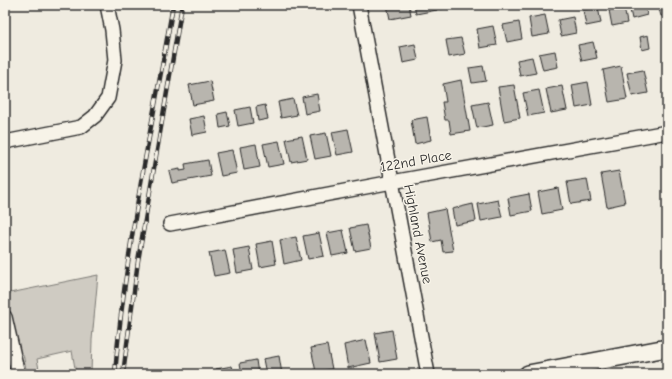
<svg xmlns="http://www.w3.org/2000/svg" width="672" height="379" viewBox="0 0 672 379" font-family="'Comic Neue',sans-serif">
<rect width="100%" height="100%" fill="#efebe0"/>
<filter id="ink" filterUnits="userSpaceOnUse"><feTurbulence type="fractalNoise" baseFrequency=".025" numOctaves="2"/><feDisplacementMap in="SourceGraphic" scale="8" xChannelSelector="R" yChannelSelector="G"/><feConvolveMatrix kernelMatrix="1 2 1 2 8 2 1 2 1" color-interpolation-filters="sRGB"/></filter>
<g filter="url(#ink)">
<path fill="#cfcbc2" stroke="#7d7b76" d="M98 275 92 340 91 374H76L72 351 37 359 40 374H27L23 354 5 357V294Z"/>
<g fill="#b8b5ae" stroke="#2b2b2b">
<path d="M387 5H409L411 15 390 19Z"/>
<path d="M414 5H436L437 10 416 14Z"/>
<path d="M441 5H462L441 9Z"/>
<path d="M629 5H645L647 15 632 19Z"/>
<path d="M658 5H667V15L661 16Z"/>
<path d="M598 7 601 23 586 26 583 10Z"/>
<path d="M624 7 627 23 612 26 609 10Z"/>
<path d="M545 15 549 34 532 37 529 18Z"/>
<path d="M573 17 576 33 561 36 558 20Z"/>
<path d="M519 22 522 39 507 42 503 25Z"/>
<path d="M493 26 497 45 480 48 477 29Z"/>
<path d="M648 35 650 48 642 50 640 37Z"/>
<path d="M461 38 465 54 449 57 446 40Z"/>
<path d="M593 42 597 58 582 61 578 45Z"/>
<path d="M415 44 418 60 403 63 400 47Z"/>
<path d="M555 51 558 67 543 70 539 54Z"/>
<path d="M532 57 536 73 520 76 517 60Z"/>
<path d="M483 66 486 81 472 83 469 68Z"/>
<path d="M621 66 627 99 609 102 603 70Z"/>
<path d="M643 70 648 93 632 96 627 73Z"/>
<path d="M461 80 470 131 451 134 449 120H445L442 102H446L443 84Z"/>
<path d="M210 81 214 101 193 105 189 85Z"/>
<path d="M588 82 592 105 576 108 572 85Z"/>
<path d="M514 85 520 118 504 121 498 87Z"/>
<path d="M562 86 567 110 551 113 546 89Z"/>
<path d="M539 90 544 113 528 116 523 93Z"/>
<path d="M317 94 320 111 305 114 302 97Z"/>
<path d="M293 99 297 115 281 118 278 102Z"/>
<path d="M488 102 493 125 477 128 472 105Z"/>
<path d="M265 105 268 119 258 121 256 107Z"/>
<path d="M250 107 253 123 238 126 235 110Z"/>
<path d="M227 112 230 126 220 128 218 114Z"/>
<path d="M204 116 207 132 192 135 189 119Z"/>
<path d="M427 117 431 140 415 144 411 120Z"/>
<path d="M348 129 353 152 337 155 332 132Z"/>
<path d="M326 133 331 156 315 159 310 136Z"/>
<path d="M302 136 307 159 291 162 286 139Z"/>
<path d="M279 141 284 164 268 167 263 144Z"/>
<path d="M256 144 260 167 244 170 240 147Z"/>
<path d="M232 150 237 173 221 176 216 153Z"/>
<path d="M208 160 211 176 172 183 169 171 180 169V171L186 170 185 164Z"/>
<path d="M619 171 625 203 607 207 601 174Z"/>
<path d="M587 179 591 201 571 204 567 182Z"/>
<path d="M558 188 562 210 542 214 538 192Z"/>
<path d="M529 194 532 211 511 215 508 198Z"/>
<path d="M498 200 502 217 481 221 478 204Z"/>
<path d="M473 204 476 221 455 225 452 209Z"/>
<path d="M445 209 453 251 443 252 441 240 432 242 427 213Z"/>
<path d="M366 225 371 248 355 251 350 228Z"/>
<path d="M343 230 348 253 332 256 327 233Z"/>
<path d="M319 233 324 256 308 259 303 236Z"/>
<path d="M296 237 301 260 284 264 280 240Z"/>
<path d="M272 241 276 264 260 267 256 244Z"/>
<path d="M249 247 253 270 237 273 233 250Z"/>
<path d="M225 250 230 273 214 276 209 253Z"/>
<path d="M392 330 397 359 380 362 375 333Z"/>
<path d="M366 340 371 363 348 368 344 345Z"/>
<path d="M327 345 332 369 316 372 311 348Z"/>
<path d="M279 356 282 374H266L263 359Z"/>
<path d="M256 360 258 374H242L240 363Z"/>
<path d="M232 366 234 374H217L216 369Z"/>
</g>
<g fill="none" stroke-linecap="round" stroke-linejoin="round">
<g stroke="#2b2b2b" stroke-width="16">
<g id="minor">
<path d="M359 5 428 374"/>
<path d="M5 142 81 127 95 116 108 98 115 60 112 30 107 5"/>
<path d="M170 224 392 182 667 132"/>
<path d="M5 317 18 374"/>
</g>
</g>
<g stroke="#2b2b2b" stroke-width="20">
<path id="tertiary" d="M528 374 667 348"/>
</g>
<use href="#minor" stroke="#f7f3e8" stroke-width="13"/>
<use href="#tertiary" stroke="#f7f3e8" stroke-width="17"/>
<g stroke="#2b2b2b" stroke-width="4.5">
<g id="rail">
<path d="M115 374C125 250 152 127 173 5"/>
<path d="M123 374 138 261 182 5"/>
</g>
</g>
<use href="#rail" stroke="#f7f3e8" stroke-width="3" stroke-dasharray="9" stroke-linecap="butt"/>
</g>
</g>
<g text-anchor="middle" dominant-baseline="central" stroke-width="3" stroke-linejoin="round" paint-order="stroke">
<g font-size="14" fill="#2b2b2b" stroke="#f7f3e8">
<text transform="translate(416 161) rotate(-10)">122nd Place</text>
<text transform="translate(418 234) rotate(79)">Highland Avenue</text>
</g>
</g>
<rect width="672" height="379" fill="none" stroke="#f7f3e8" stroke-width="20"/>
<rect x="10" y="10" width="652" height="359" fill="none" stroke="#2b2b2b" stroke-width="1.5" filter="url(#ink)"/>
</svg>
